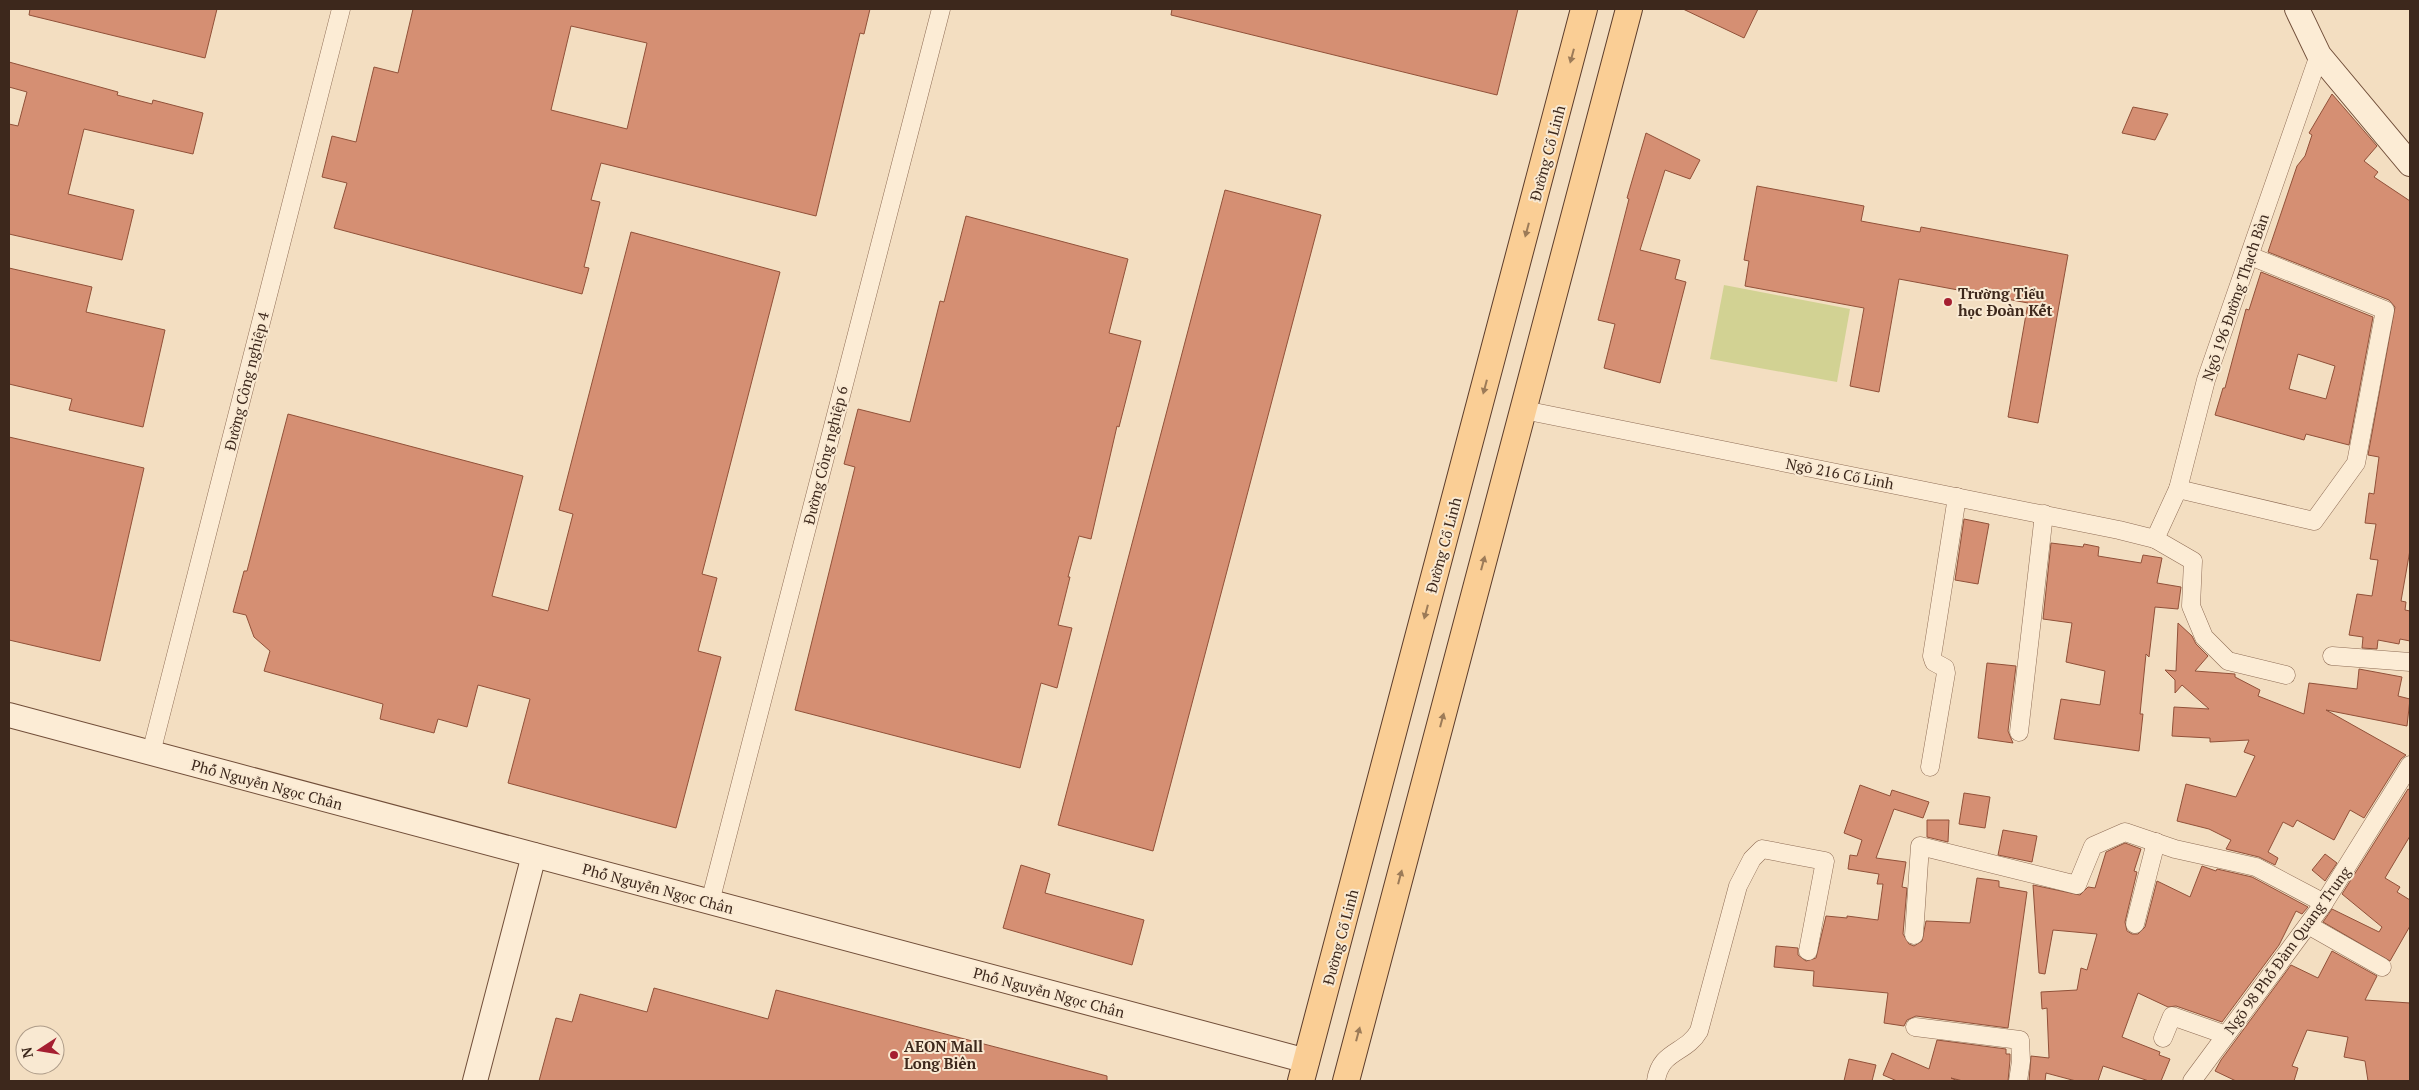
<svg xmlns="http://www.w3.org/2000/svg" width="2419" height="1090" viewBox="0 0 2419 1090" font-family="'PT Serif',serif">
<rect width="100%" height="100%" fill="#f3dec1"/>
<path fill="#d2d293" d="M1724 285 1850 309 1837 382 1710 359Z"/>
<g fill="#d58f73" stroke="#915139" fill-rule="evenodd">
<path d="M30 9H217L205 58 29 15Z"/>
<path d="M413 9H870L864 34 860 33 816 216 601 163 591 200 600 202 584 267 589 268 582 294 334 228 347 183 322 177 332 136 356 142 374 67 398 73ZM571 26 647 43 627 129 551 110Z"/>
<path d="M1172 9H1518L1497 95 1171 15Z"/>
<path d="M1683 9H1758L1744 38Z"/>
<path d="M9 62 118 92 117 95 152 104 153 100 203 113 193 154 84 129 68 194 134 210 122 260 9 234V124L18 126 27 92 9 87Z"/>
<path d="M2332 94 2377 146 2364 161 2378 172 2374 177 2410 201V550L2401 601 2406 602 2405 610 2410 611V641L2400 639 2399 644 2378 640 2377 649 2362 648 2363 637 2349 635 2357 594 2372 596 2378 560 2370 559 2376 524 2365 523 2369 493 2374 494 2379 457 2368 455 2395 307 2389 300 2268 252 2297 166 2305 156 2312 135 2309 133Z"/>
<path d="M2133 107 2168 114 2155 140 2122 133Z"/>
<path d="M1646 133 1700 160 1690 179 1665 170 1640 250 1680 260 1675 279 1686 282 1660 383 1604 368 1615 324 1598 320 1629 199 1627 198Z"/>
<path d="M1757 186 1864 206 1861 221 1920 232 1921 227 2068 255 2038 423 2008 417 2028 303 1899 279 1879 392 1850 386 1864 308 1745 286 1749 261 1744 260Z"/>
<path d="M1225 190 1321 215 1153 851 1058 825Z"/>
<path d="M966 216 1128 259 1109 333 1141 341 1119 427 1117 426 1091 539 1079 536 1068 577H1070L1058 625 1072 628 1057 688 1041 683 1020 768 795 710 855 467 844 464 858 409 910 422 940 301 944 302Z"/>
<path d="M631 232 780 272 702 574 717 578 698 651 721 657 676 828 508 783 530 699 478 685 467 727 438 719 434 733 380 719 383 704 264 671 270 651 254 637 246 615 233 612 244 571H247L288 414 523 476 492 596 548 611 573 514 559 510Z"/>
<path d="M9 268 92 287 86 312 165 330 143 427 69 410 72 399 9 384Z"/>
<path d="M2261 272 2373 317 2349 445 2306 434 2304 440 2215 415 2223 388H2225L2246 309 2249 310ZM2298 354 2335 366 2326 399 2289 389Z"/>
<path d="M9 437 144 468 100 661 9 640Z"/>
<path d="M1964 519 1989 524 1978 584 1955 580Z"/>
<path d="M2051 543 2083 547 2084 544 2099 547 2098 556 2141 563 2143 555 2162 558 2157 583 2181 587 2178 609 2155 607 2149 657 2146 654 2140 714H2143L2139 751 2054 739 2061 699 2100 705 2105 671 2066 662 2072 623 2043 619Z"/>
<path d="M2178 623 2192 636 2196 644 2208 656 2195 671 2235 674V677L2260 690 2258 696 2304 714 2309 683 2357 689 2359 669 2402 677 2398 696 2410 699 2407 726 2326 710 2406 755 2401 759 2364 818 2350 810 2334 840 2297 820 2293 827 2283 822 2268 852 2278 858 2275 865 2259 857 2226 849 2231 840 2209 829 2177 821 2186 784 2236 797 2255 756 2244 752 2249 740 2210 742V738L2172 736 2174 707 2209 709 2182 685 2175 693V680L2165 670 2176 671Z"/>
<path d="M1987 663 2016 666 2008 731 2013 743 1978 738Z"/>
<path d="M1860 785 1890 796 1892 790 1929 802 1923 818 1894 809 1876 858 1906 862 1902 887 1907 888 1903 934 1909 944 1914 946 1922 941 1926 921 1970 923 1977 878 1999 881V887L2027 892 2008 1028 1916 1016 1907 1020 1904 1026 1884 1023 1888 993 1813 986 1814 971 1774 967 1776 946 1798 948V955L1806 961 1816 958 1826 916 1847 918V916L1878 920 1883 884H1877L1879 874 1848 869 1850 855 1857 856 1862 840 1844 833Z"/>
<path d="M2408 789 2410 790V836L2385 878 2400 887 2397 892 2410 900V926L2390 961 2323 922 2332 909 2379 932 2382 927 2342 894Z"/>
<path d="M1964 793 1990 797 1985 828 1959 824Z"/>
<path d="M1927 820H1949L1948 842 1927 837Z"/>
<path d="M2003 830 2037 836 2032 862 1998 855Z"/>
<path d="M2125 843 2141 849 2134 871 2137 872 2125 922 2127 931 2132 934H2138L2145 927 2157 881 2190 897 2202 866 2216 871 2217 869 2252 877 2308 907 2302 914 2296 911 2279 945 2222 1022 2176 1006 2168 1007 2138 993 2122 1037 2160 1052 2159 1055 2170 1059 2161 1081H2149L2103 1066 2098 1081H2076L2046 1073 2045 1081H2029L2031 1056 2049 1058 2047 1008 2042 1009 2041 992 2077 990 2081 968 2087 970 2097 934 2053 930 2045 974 2039 973 2033 885 2080 895 2088 887 2095 888 2106 852Z"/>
<path d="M2325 854 2337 863 2325 881 2312 870Z"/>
<path d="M1021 865 1050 874 1045 893 1144 920 1132 965 1003 928Z"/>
<path d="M2332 951 2377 976 2365 1000 2410 1003V1081H2368L2365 1061 2344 1057 2348 1037 2307 1030 2292 1066 2298 1068 2294 1081H2236L2215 1071 2221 1060 2291 965 2318 978Z"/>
<path d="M654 988 768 1019 776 990 1107 1076V1081H539L556 1018 572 1022 580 994 647 1012Z"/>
<path d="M1937 1040 2006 1049V1054H2010V1060L2008 1081H1963L1951 1078 1958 1081H1897L1883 1075 1892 1053 1929 1069Z"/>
<path d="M1849 1059 1876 1065 1872 1081H1844Z"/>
</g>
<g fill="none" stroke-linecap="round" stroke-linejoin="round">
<g stroke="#8f6d56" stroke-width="19">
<g id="street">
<path d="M1524 410 2119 530 2155 539 2193 561 2191 606 2204 637 2228 661 2286 675"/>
<path d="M2178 489 2314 521 2356 463 2385 310 2250 256"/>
<path d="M2155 539 2178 489 2206 380 2319 55"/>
<path d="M2332 656 2410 662"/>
<path d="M2019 732 2044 514"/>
<path d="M151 753 341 9"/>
<path d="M1930 767 1946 673 1945 668 1934 662 1932 656 1957 497"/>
<path d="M710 902 941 9"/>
<path d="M2135 924 2156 842"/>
<path d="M2308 925 2382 967"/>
<path d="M1914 935 1920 846 2077 885 2093 846 2125 832 2175 849 2256 867 2324 903"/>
<path d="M1915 1027 2020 1040 2021 1061 2018 1081"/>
<path d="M2163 1038 2172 1016 2226 1035"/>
<path d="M1656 1081C1660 1050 1686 1054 1699 1031L1738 886 1752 859 1762 849 1825 861 1808 951"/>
<path d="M2192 1081 2324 903 2410 765"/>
</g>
</g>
<g stroke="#714e39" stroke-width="26">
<g id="secondary">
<path d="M2297 9 2319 55 2410 164"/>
<path d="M9 715 1307 1061"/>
<path d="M475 1081 534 855"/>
</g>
</g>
<g stroke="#5c3c2b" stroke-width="28">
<g id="primary">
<path d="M1301 1081 1584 9"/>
<path d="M1346 1081 1629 9"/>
</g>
</g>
<use href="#street" stroke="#fcecd5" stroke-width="18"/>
<use href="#secondary" stroke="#fcecd5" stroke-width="24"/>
<use href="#primary" stroke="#face95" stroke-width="26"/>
</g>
<defs><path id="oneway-solid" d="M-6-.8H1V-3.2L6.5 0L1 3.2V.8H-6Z" transform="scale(1.25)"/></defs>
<g fill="#9c7b58">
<use href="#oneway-solid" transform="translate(1572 56) rotate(105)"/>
<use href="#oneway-solid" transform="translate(1527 230) rotate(105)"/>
<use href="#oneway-solid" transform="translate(1485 387) rotate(105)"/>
<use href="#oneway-solid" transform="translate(1483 563) rotate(-75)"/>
<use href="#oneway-solid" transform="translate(1426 612) rotate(105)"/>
<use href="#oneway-solid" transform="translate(1442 720) rotate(-75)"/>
<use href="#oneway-solid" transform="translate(1400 877) rotate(-75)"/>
<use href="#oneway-solid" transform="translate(1358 1034) rotate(-75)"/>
</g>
<g fill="#a51f31" stroke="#f9e9d2" stroke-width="2">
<circle cx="1948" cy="302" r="5"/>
<circle cx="894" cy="1055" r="5"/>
</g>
<g text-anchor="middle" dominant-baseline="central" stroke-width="4" stroke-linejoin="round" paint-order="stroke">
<g font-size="15" fill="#3d281c" stroke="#f9e9d2">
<text transform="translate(1547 153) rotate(-75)">Đường Cổ Linh</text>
<text transform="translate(2235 297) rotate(-71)">Ngõ 196 Đường Thạch Bàn</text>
<text transform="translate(246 381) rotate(-76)">Đường Công nghiệp 4</text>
<text transform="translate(825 455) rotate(-76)">Đường Công nghiệp 6</text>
<text transform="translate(1840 473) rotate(11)">Ngõ 216 Cổ Linh</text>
<text transform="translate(1443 545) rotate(-75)">Đường Cổ Linh</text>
<text transform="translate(267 784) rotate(15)">Phố Nguyễn Ngọc Chân</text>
<text transform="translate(658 888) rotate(15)">Phố Nguyễn Ngọc Chân</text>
<text transform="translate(1340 937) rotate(-75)">Đường Cổ Linh</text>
<text transform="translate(2287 950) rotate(-54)">Ngõ 98 Phố Đàm Quang Trung</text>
<text transform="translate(1049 992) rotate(15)">Phố Nguyễn Ngọc Chân</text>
</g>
<g font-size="15" font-weight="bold" fill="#3d281c" stroke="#f9e9d2" text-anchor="start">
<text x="1958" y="293">Trường Tiểu<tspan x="1958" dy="17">học Đoàn Kết</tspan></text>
<text x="904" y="1046">AEON Mall<tspan x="904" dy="17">Long Biên</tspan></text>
</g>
</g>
<rect width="2419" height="1090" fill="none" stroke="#3d281c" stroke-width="20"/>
<g transform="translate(40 1050) rotate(258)"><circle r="24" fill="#f9e9d2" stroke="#ae9c89"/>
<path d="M0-4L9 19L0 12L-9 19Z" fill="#a51f31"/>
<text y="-8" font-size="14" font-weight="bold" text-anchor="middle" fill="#3d281c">N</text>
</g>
</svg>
